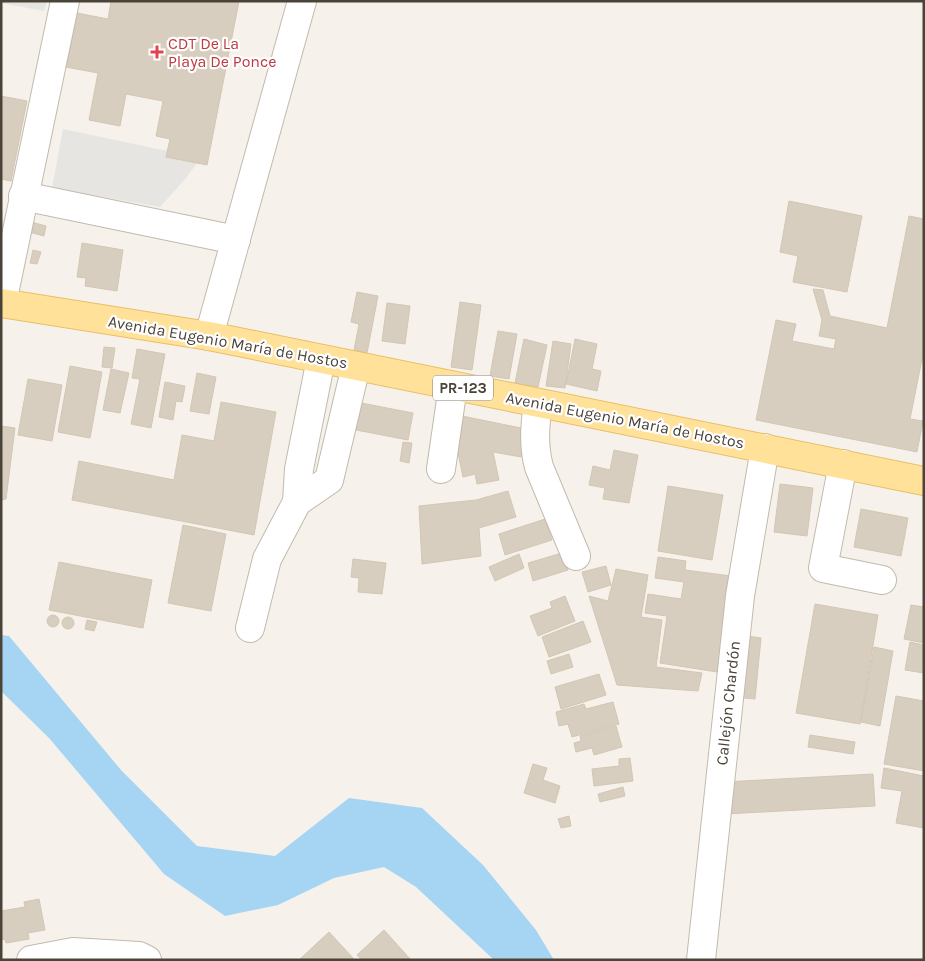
<svg xmlns="http://www.w3.org/2000/svg" width="925" height="961" viewBox="0 0 925 961" font-family="Karla,sans-serif">
<rect width="100%" height="100%" fill="#f6f2eb"/>
<g fill="#e7e5e2">
<path d="M1 1H47L44 11 1 3Z"/>
<path d="M63 129 201 158 186 178 160 207 52 188Z"/>
</g>
<path fill="#a6d5f3" d="M1 635 9 636 121 770 197 846 275 856 349 798 422 808 483 865 536 930 554 960H494L416 887 384 867 334 878 278 905 225 916 164 874 49 738 1 691Z"/>
<g fill="#d8cebf" stroke="#d3c6b2">
<path d="M111 1H239L207 165 166 157 170 139 156 136 163 101 126 94 120 126 89 120 98 73 66 67 77 13 108 19Z"/>
<path d="M1 96 27 101 11 181 1 179Z"/>
<path d="M789 201 862 216 847 292 793 282 798 256 780 252Z"/>
<path d="M909 216 924 219V349L910 419 923 421 917 452 756 420 776 320 796 324 792 341 834 349 836 339 819 336 822 320 813 289 823 290 830 316 887 328Z"/>
<path d="M31 222 46 226 44 236 29 232Z"/>
<path d="M82 243 123 250 117 291 85 286 86 278 77 277Z"/>
<path d="M33 250 41 252 37 264 30 263Z"/>
<path d="M357 292 378 296 367 353 354 350 359 324 351 322Z"/>
<path d="M460 302 481 305 472 370 451 367Z"/>
<path d="M387 303 410 306 405 344 382 341Z"/>
<path d="M498 331 517 334 509 379 490 376Z"/>
<path d="M524 339 547 345 538 387 515 383Z"/>
<path d="M575 339 597 344 592 369 601 371 597 391 566 384Z"/>
<path d="M553 341 571 344 565 388 546 386Z"/>
<path d="M104 347 115 348 112 368 102 367Z"/>
<path d="M137 349 165 354 151 428 131 424 140 379 132 378Z"/>
<path d="M70 366 102 372 90 438 58 432Z"/>
<path d="M111 369 129 373 120 413 103 410Z"/>
<path d="M197 373 216 377 209 414 190 411Z"/>
<path d="M28 379 62 385 52 441 18 435Z"/>
<path d="M165 382 185 386 182 402 176 401 173 420 159 417Z"/>
<path d="M221 402 276 412 254 535 72 500 79 461 174 480 182 435 214 441Z"/>
<path d="M356 402 413 413 408 440 351 429Z"/>
<path d="M457 415 526 429 521 457 493 452 499 480 477 484 475 474 463 477 454 433Z"/>
<path d="M1 426 15 428 6 499 1 500Z"/>
<path d="M403 442 412 443 409 463 400 461Z"/>
<path d="M614 450 638 455 629 503 603 499 605 488 589 485 593 466 610 470Z"/>
<path d="M780 484 813 488 807 536 774 532Z"/>
<path d="M668 486 723 495 712 560 658 551Z"/>
<path d="M508 491 516 517 479 528 481 556 422 564 419 506 476 500Z"/>
<path d="M861 509 908 518 901 556 854 547Z"/>
<path d="M545 519 552 540 505 555 499 534Z"/>
<path d="M183 525 226 534 211 611 168 603Z"/>
<path d="M562 553 568 570 533 581 528 563Z"/>
<path d="M519 554 524 568 495 581 489 567Z"/>
<path d="M658 557 686 561 685 570 731 576 717 672 660 663 667 616 645 613 648 594 681 599 684 582 655 578Z"/>
<path d="M353 559 386 563 382 594 358 592 359 578 351 577Z"/>
<path d="M59 562 152 580 143 628 49 610Z"/>
<path d="M606 566 611 585 588 592 582 572Z"/>
<path d="M616 569 648 575 641 617 662 620 656 667 702 673 698 691 617 685 589 596 608 601Z"/>
<path d="M565 596 575 621 538 636 530 616 552 608 550 602Z"/>
<path d="M815 604 878 615 860 724 796 713Z"/>
<path d="M911 605 924 607V643L904 639Z"/>
<circle cx="53" cy="621" r="6"/>
<circle cx="68" cy="623" r="6"/>
<path d="M87 620 97 622 94 631 85 629Z"/>
<path d="M583 621 591 642 549 657 542 637Z"/>
<path d="M740 635 761 638 755 699 734 697Z"/>
<path d="M910 642 924 645V673L905 670Z"/>
<path d="M874 647 893 651 880 726 861 722Z"/>
<path d="M569 654 573 667 551 674 547 661Z"/>
<path d="M599 674 606 695 561 709 555 687Z"/>
<path d="M896 696 924 701V771L884 764Z"/>
<path d="M613 702 619 724 572 737 568 724 559 726 556 712 584 704 586 709Z"/>
<path d="M616 726 622 747 594 755 592 748 576 752 574 743 581 741 580 736Z"/>
<path d="M810 735 855 742 853 754 808 747Z"/>
<path d="M630 758 633 781 594 786 592 769 619 766V759Z"/>
<path d="M533 764 547 768 543 780 560 786 555 803 524 793Z"/>
<path d="M884 768 924 776V828L896 823 902 791 881 788Z"/>
<path d="M873 774 875 806 725 814 724 782Z"/>
<path d="M623 787 625 796 600 802 598 794Z"/>
<path d="M569 816 571 826 561 828 558 819Z"/>
<path d="M39 899 45 930 28 933 29 939 6 943 5 939 1 940V911L25 907 24 902Z"/>
<path d="M384 930 411 960H362L357 955Z"/>
<path d="M329 932 353 958 351 960H299Z"/>
</g>
<g fill="none" stroke-linecap="round" stroke-linejoin="round">
<g stroke="#c2baac" stroke-width="30">
<g id="minor">
<path d="M23 196 236 240"/>
<path d="M2 303 65 1"/>
<path d="M209 336 302 1"/>
<path d="M538 403C535 425 533 445 539 467L576 556"/>
<path d="M843 464 823 568 882 580"/>
<path d="M441 469 453 386"/>
<path d="M297 502 329 480 356 366"/>
<path d="M250 628 267 559 297 502 299 469 321 359"/>
<path d="M31 960 73 952 139 956 147 960"/>
<path d="M701 960 740 596 765 448"/>
</g>
</g>
<g stroke="#e8bf66" stroke-width="30">
<path id="major" d="M1 303 209 336 924 481"/>
</g>
<use href="#minor" stroke="#fff" stroke-width="28"/>
<use href="#major" stroke="#ffe19a" stroke-width="28"/>
</g>
<path fill="#e0444e" stroke="#fff" stroke-width="2" d="M154.5 44.5h5v5h5v5h-5v5h-5v-5h-5v-5h5z"/>
<g text-anchor="middle" dominant-baseline="central" stroke-width="4.5" stroke-linejoin="round" paint-order="stroke">
<rect fill="#fff" stroke="#807b74" stroke-width="1" x="433" y="375.5" width="60" height="25" rx="4"/>
<g font-size="15" font-weight="bold" fill="#4a4338">
<text x="463" y="388">PR-123</text>
</g>
<g font-size="16" fill="#be3a42" stroke="#fff" text-anchor="start">
<text x="168" y="43">CDT De La<tspan x="168" dy="18">Playa De Ponce</tspan></text>
</g>
<g font-size="16" fill="#4a4338" stroke="#fff">
<text transform="translate(228 342) rotate(10)">Avenida Eugenio María de Hostos</text>
<text transform="translate(625 420) rotate(11)">Avenida Eugenio María de Hostos</text>
<text transform="translate(728 703) rotate(-84)">Callejón Chardón</text>
</g>
</g>
<rect width="925" height="961" fill="none" stroke="#4a4338" stroke-width="5"/>
</svg>
